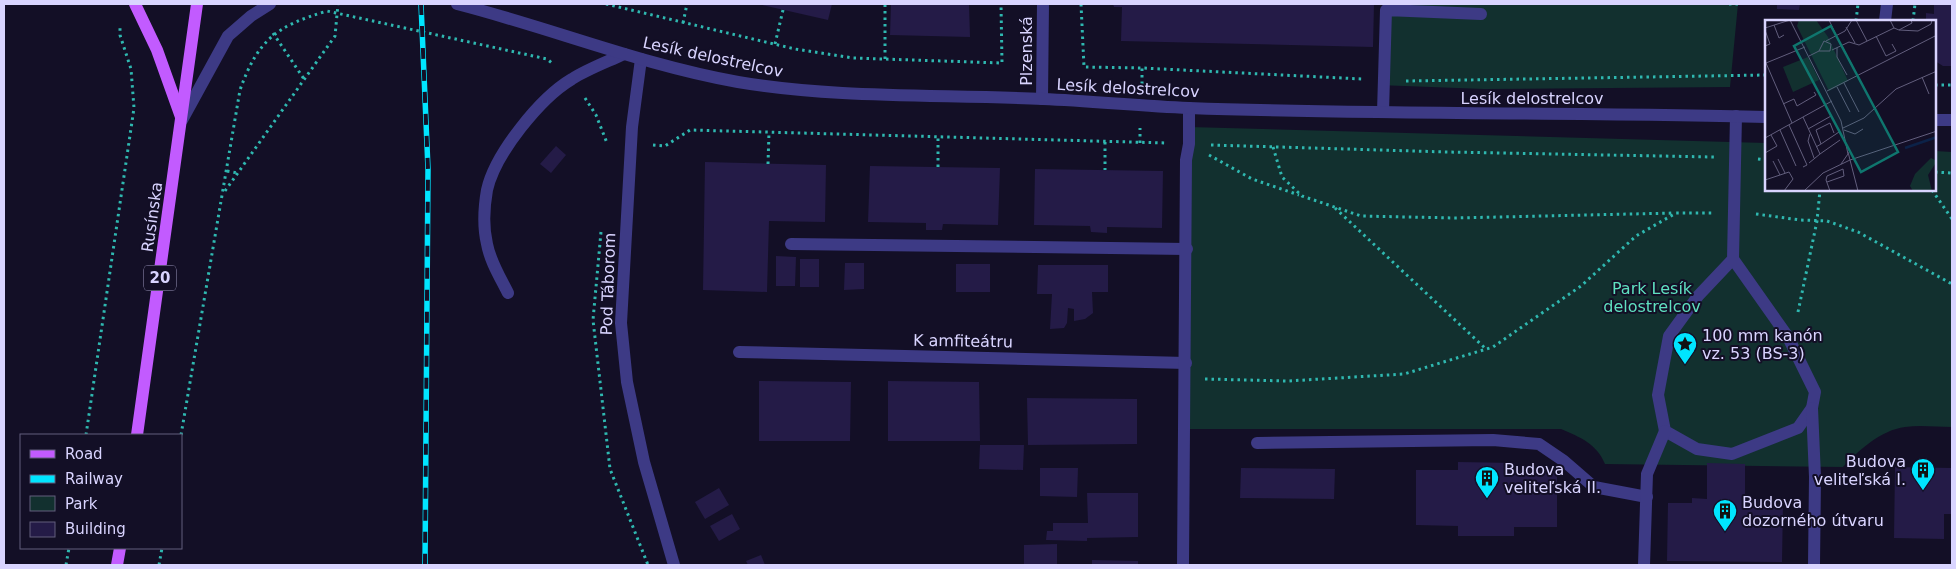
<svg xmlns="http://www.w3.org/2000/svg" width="1956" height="569" viewBox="0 0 1956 569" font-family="'DejaVu Sans',sans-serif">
<rect width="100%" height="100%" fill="#130f26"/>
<g fill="#12302f">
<path d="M1387 4H1738L1730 87 1484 89 1378 85 1384 80Z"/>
<path d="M1189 127 1766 143V190H1935V151L1952 152V427C1937 427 1920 425 1905 427 1881 430 1859 450 1843 467L1605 464C1597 444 1580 437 1561 429H1183Z"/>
</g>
<g fill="#241b47">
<path d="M758 4H832L828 20Z"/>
<path d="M891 4H969L970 37 890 35Z"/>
<path d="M1113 4H1374L1373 47 1121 41 1122 7H1114Z"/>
<path d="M1777 4H1800L1799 10 1777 9Z"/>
<path d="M1934 4H1952V66H1943L1935 61V21H1926V13L1934 14Z"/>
<path d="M556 146 566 155 551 173 540 164Z"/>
<path d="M705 162 826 165 825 222 769 221 767 292 703 290Z"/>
<path d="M870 166 1000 168 998 225 943 224 942 230H926V223L868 222Z"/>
<path d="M1035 169 1163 171 1162 228 1107 227V233L1091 232 1090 226 1034 225Z"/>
<path d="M776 256 796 257 795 286H776Z"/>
<rect x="800" y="259" width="19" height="28"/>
<path d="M845 263H864V289L844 290Z"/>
<rect x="956" y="264" width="34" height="28"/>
<path d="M1038 265H1108V292H1092L1093 313 1085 319 1074 321V309L1068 308 1067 323 1064 328 1050 329 1052 294H1037Z"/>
<path d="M759 381 851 382 850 441H759Z"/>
<path d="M888 381 979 382 980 441H888Z"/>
<path d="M1027 398 1137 399V444L1028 445Z"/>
<path d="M980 445H1024L1023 470 979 469Z"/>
<path d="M1458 462 1515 463V471L1557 472V527H1514V536H1458V526L1416 525V470H1458Z"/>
<path d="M1707 463 1745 464V498L1759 499V503L1783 504 1782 562 1667 561 1668 503H1692V498L1707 499Z"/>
<path d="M1895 467 1952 468V514H1944V539L1894 538Z"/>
<path d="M1040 468H1078L1077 497 1040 496Z"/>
<path d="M1241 468 1335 469 1334 499 1240 498Z"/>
<path d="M719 488 729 505 705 519 695 502Z"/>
<path d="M1087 493H1138V537L1087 538V541L1046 540 1047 531H1053V523H1088Z"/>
<path d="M732 514 740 529 719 541 710 526Z"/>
<path d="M1057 544V565H1024V545Z"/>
<path d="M761 555 765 565H748L746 561Z"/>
<path d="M1092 560 1138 561V565H1092Z"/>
</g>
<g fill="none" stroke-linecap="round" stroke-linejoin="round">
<g stroke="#2fb8b0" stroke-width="3" stroke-dasharray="2.5 4" stroke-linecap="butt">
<path d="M606 4 795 49 853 58 1002 63 1001 4"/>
<path d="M1081 4 1084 67 1142 68 1362 79"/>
<path d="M1729 4H1741"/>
<path d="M1856 21 1858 4"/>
<path d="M1913 21 1915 4"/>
<path d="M683 23 687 4"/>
<path d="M273 33 304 79"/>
<path d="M775 44 783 10"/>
<path d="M885 59V4"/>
<path d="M1406 81 1766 75"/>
<path d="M1142 84V68"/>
<path d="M1935 85H1952"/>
<path d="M585 98 596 115 607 143"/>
<path d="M1105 142V170"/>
<path d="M1140 143V128"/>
<path d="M653 145 665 146 690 130 1167 143"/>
<path d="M1211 145 1447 152 1714 157"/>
<path d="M1273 147 1282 177 1302 196 1361 216 1455 218 1675 213"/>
<path d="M1209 155 1252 179 1299 195"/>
<path d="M1758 159 1766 160"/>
<path d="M768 164 769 132"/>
<path d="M938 167V137"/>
<path d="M227 171 238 173"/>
<path d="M1935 172 1952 173"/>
<path d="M1932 190 1952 219"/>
<path d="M225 191 335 36 338 4"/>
<path d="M1335 208 1486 349"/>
<path d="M1756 214 1800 220 1827 221 1858 232 1952 284"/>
<path d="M601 232 593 320 610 469 648 565"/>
<path d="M1798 312 1817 221 1820 190"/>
<path d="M1205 379 1288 381 1404 374 1493 347 1581 286 1636 236 1676 213H1712"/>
<path d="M86 435 134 108 131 69 120 35V26"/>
<path d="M181 435 240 90C258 39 277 26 327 11L547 59 553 64"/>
<path d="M66 565 69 548"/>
<path d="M159 565 162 548"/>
</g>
<g stroke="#3d3a85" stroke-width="12">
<path d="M1383 112 1386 10 1481 14"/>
<path d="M791 244 1187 249"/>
<path d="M1733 259 1698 296 1669 336 1658 395 1665 431 1697 449 1732 454 1798 428 1812 408 1815 392 1788 337 1733 259 1736 116"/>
<path d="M508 293C500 277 490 261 487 244 483 227 484 207 487 190 495 154 540 98 572 79 588 69 607 62 624 54"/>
<path d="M1812 408 1815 477 1814 565"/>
<path d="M1257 443 1493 440 1539 444 1564 461 1594 487 1647 497"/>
<path d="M1644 565 1647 474 1665 431"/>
</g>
<g stroke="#3d3a85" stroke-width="12">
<path d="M1885 21 1887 4"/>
<path d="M641 59 632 127 621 323 627 382 644 462 674 565"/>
<path d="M1042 99 1043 4"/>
<path d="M739 352 1186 363"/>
<path d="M1183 565 1186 160 1189 144V108"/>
</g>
<g stroke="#3d3a85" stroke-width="12">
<path d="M457 4C551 28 642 65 738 82 839 99 941 94 1043 99 1092 101 1140 106 1189 108 1381 115 1574 112 1766 117"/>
<path d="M182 120 228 36 251 16 270 4"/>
<path d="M1935 120H1952"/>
</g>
<g stroke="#c25bff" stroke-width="12">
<path d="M135 4 157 50 181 117"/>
<path d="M137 435 197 4"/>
<path d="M117 565 120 548"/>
</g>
<g stroke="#00e5ff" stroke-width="5.5">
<path id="rail" d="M421 4 428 169 425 565"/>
</g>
<use href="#rail" stroke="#130f26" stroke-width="4" stroke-dasharray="11" stroke-linecap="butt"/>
</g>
<defs>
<g id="sight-pin" transform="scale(1.25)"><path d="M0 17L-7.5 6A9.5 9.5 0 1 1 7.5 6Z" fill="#00e5ff" stroke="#130f26"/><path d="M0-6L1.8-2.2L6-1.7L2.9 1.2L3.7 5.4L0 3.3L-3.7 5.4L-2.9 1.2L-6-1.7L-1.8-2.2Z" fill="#111"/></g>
<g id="building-pin" transform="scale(1.25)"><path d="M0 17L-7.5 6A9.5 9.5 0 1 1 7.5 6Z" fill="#00e5ff" stroke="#130f26"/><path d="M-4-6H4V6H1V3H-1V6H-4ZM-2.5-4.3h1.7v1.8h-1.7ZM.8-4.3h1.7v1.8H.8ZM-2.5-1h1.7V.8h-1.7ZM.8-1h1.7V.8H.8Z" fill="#111"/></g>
</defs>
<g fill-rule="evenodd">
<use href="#sight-pin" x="1685" y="344"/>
<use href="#building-pin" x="1923" y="470"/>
<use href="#building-pin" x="1487" y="478"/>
<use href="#building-pin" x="1725" y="511"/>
</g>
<g text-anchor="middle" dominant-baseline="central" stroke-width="4" stroke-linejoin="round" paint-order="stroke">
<rect fill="#130f26" stroke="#9e99be" stroke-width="1" x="144" y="265.5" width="32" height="25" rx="4"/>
<g font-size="15" font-weight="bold" fill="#d9d4ff">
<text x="160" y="278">20</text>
</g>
<g font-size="16" fill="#d9d4ff" stroke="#130f26">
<text transform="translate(1026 51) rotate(-90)">Plzenská</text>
<text transform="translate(713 57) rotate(12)">Lesík delostrelcov</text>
<text transform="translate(1128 88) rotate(3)">Lesík delostrelcov</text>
<text x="1532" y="98">Lesík delostrelcov</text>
<text transform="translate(152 217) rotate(-82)">Rusínska</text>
<text transform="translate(608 284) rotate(-88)">Pod Táborom</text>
<text transform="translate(963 341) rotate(1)">K amfiteátru</text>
</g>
<g font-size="16" fill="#5fe0c0" stroke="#130f26">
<text x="1652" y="288">Park Lesík<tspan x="1652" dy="18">delostrelcov</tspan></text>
</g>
<g font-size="16" fill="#d9d4ff" stroke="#130f26" text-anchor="start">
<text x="1702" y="335">100 mm kanón<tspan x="1702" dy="18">vz. 53 (BS-3)</tspan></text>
<text x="1906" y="461" text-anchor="end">Budova<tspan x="1906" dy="18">veliteľská I.</tspan></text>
<text x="1504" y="469">Budova<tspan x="1504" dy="18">veliteľská II.</tspan></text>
<text x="1742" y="502">Budova<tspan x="1742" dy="18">dozorného útvaru</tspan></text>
</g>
</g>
<g transform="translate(1765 20)">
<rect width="171" height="171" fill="#130f26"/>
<path d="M34 0H51L63 17 83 61 64 71 32 6ZM43 37 54 60 28 72 18 47ZM166 138 172 141 163 155 167 171H148L145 166 150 154Z" fill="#12302f"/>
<path fill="none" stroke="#0c2248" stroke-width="2.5" d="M140 128 172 117"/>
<path fill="none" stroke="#625e7d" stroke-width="1" d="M25 0 76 101 83 134 76 144M64 0 71 15M91 0 102 21M9 5 14 18 19 15M81 7 90 23M0 8 25 0M129 8 134 10 147 3 146 0M0 10 5 24 0 26M134 10 153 11 166 4 167 0M111 16 121 36 131 31 127 24M61 21 80 11 87 0M77 26 87 45M72 28V37L82 55M67 30 84 22 94 25 129 8 125 0M44 36 54 31 59 21 66 24 65 31H54M1 43 27 103M1 43 40 27M157 57 164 74M79 63 94 92M72 67 85 92M62 71 172 15M18 84 29 79 32 86 51 75 49 72M38 97 55 134 44 143M24 105 42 145 38 147M78 108 99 98 131 69 172 51M43 109 66 96M15 110 31 146M79 110 90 114 98 109M45 114 43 121 49 138M0 118 67 81M56 124 74 112M51 127 56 124 51 110 65 103 69 113M0 133 12 126 6 115M55 134 75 120M13 139 20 153M8 141 15 155M0 160 24 152 28 159 19 171M62 162 79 156 78 149 62 156 61 160 65 171M39 171 58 153 85 140 83 132M93 171 85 140 172 111"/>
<path fill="#0f766e" fill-opacity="0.15" stroke="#0f766e" stroke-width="2.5" d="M66 6 133 132 96 152 29 26Z"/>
<rect width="171" height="171" fill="none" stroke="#d9d4ff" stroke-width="2.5"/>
</g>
<rect width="1956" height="569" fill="none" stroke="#d9d4ff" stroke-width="10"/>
<rect x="20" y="434" width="162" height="115" fill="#130f26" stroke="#625e7d"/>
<rect x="30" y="450" width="25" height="8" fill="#c25bff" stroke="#625e7d"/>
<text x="65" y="459" font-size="15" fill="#d9d4ff">Road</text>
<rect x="30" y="475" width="25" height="8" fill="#00e5ff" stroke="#625e7d"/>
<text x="65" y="484" font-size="15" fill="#d9d4ff">Railway</text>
<rect x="30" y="496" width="25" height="15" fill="#12302f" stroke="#625e7d"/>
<text x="65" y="509" font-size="15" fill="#d9d4ff">Park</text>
<rect x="30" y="522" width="25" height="15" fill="#241b47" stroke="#625e7d"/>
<text x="65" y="534" font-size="15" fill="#d9d4ff">Building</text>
</svg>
